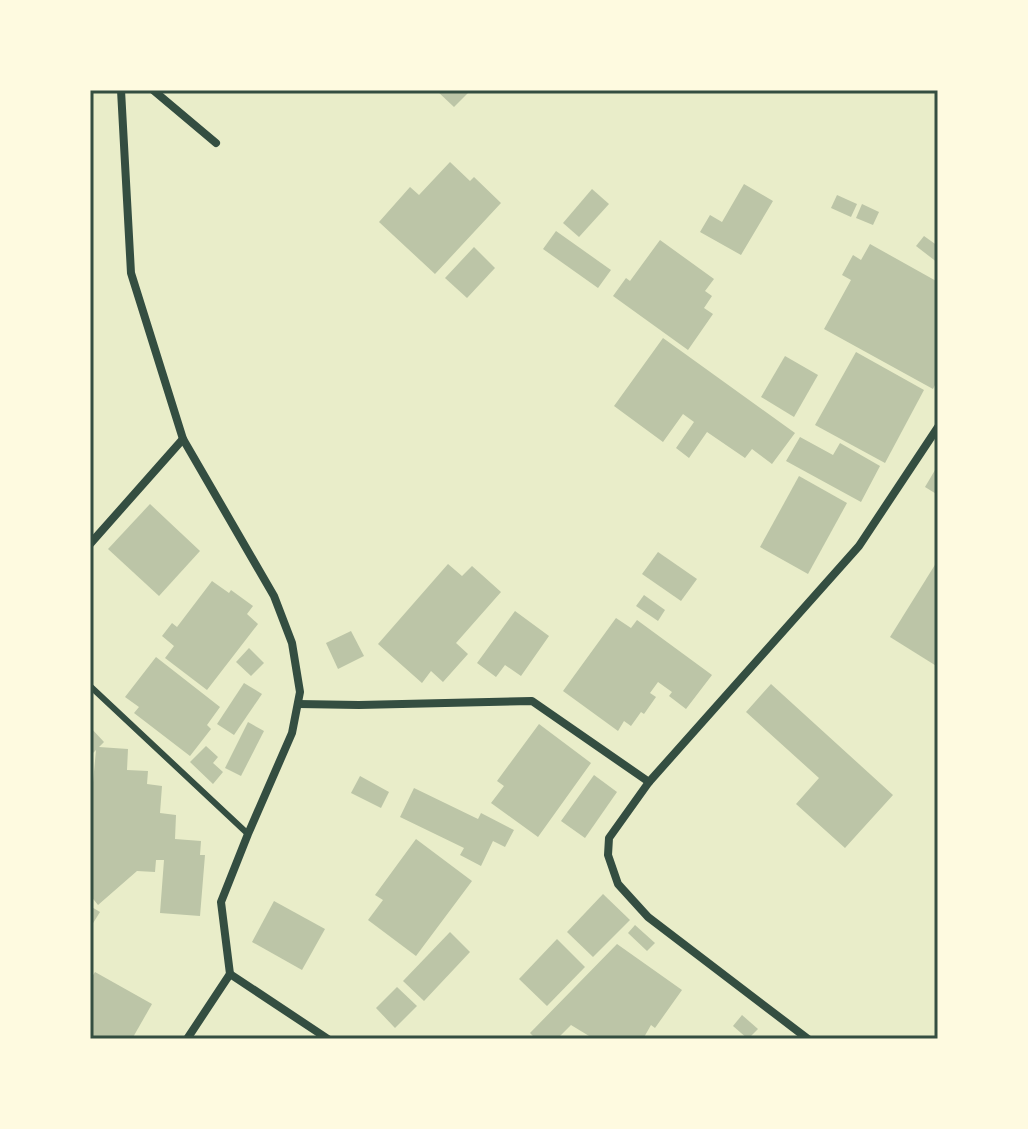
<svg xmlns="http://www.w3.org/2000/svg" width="1028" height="1129" viewBox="0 0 1028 1129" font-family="'Nunito Sans',sans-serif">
<rect width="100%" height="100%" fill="#e9edc9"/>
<g fill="#bcc5a7">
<path d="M436 90H471L454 107Z"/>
<path d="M450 162 470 181 474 177 501 203 435 274 379 222 410 187 419 195Z"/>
<path d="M744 184 773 201 741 255 700 232 710 215 722 222Z"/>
<path d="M592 189 609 204 579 237 563 223Z"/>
<path d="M837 195 857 204 851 217 831 208Z"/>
<path d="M862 204 879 212 873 225 856 218Z"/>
<path d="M556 231 611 270 598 288 543 249Z"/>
<path d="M924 236 938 246V263L916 246Z"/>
<path d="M660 240 714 279 705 291 712 296 704 308 713 314 688 350 613 296 626 278 630 281Z"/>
<path d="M870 244 938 282V379L933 389 824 329 851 280 842 275 853 255 861 260Z"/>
<path d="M474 247 495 268 467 298 445 278Z"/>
<path d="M663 338 795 433 772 464 752 449 745 458 707 432 689 458 676 448 694 422 683 414 663 442 614 406Z"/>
<path d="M856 352 924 390 885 463 815 425Z"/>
<path d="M785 356 818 375 794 417 761 397Z"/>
<path d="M800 437 833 455 840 443 880 466 861 502 786 461Z"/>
<path d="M938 465V495L925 487Z"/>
<path d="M799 476 847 503 808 574 760 547Z"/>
<path d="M150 504 200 551 159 596 108 549Z"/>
<path d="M658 552 697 579 681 601 642 574Z"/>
<path d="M938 560V667L890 637Z"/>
<path d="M448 564 462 576 472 566 501 592 456 643 468 654 443 682 431 671 422 683 378 644Z"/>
<path d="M212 581 229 593 231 590 253 606 247 614 258 624 207 690 165 658 174 646 162 636 172 623 177 627Z"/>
<path d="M644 595 665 610 658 621 636 606Z"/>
<path d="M515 611 549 636 521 676 505 665 496 677 477 663Z"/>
<path d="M616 618 631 628 637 620 712 675 686 709 669 696 672 692 658 682 650 693 656 697 644 714 641 712 631 726 624 721 618 731 563 691Z"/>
<path d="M351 631 364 656 338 669 326 643Z"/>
<path d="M249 648 264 663 251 676 236 662Z"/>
<path d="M156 657 220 707 207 725 211 729 190 756 134 713 139 707 125 697Z"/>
<path d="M244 683 262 694 234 735 217 724Z"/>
<path d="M771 684 893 795 845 848 796 804 819 778 746 712Z"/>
<path d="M248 722 264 731 241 776 225 768Z"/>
<path d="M539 724 591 763 538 837 491 803 504 786 497 781Z"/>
<path d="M90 727 104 742 99 747 128 749 127 770 148 771 147 784 162 786 160 813 176 815 175 839 201 841 200 855H205L200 916 160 913 164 860H156L155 872 137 871 98 905 90 895V815L96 750 90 756Z"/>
<path d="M206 746 218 757 213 763 223 772 213 784 190 762Z"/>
<path d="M594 775 617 792 585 838 561 821Z"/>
<path d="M360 776 389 792 381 808 351 793Z"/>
<path d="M414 788 478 819 481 813 514 830 505 847 493 841 481 866 460 855 464 848 400 817Z"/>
<path d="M416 839 472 881 416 956 368 920 383 900 375 895Z"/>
<path d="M603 894 630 920 593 957 567 932Z"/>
<path d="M274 901 325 929 302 970 252 942Z"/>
<path d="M90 906 100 912 90 928Z"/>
<path d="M635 925 655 943 647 951 628 933Z"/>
<path d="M450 932 470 952 424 1001 403 981Z"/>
<path d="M557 939 585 967 547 1006 519 979Z"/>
<path d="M617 944 682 990 655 1028 651 1025 643 1039H594L571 1025 557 1039H536L530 1033Z"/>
<path d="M95 972 152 1004 132 1039H90V980Z"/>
<path d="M397 987 417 1006 395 1028 376 1008Z"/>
<path d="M742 1015 758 1029 748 1039 733 1026Z"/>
</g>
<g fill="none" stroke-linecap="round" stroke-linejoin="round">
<path stroke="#344e41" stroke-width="6" d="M90 686 248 834"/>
<g stroke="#344e41" stroke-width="8">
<path d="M121 90 131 273 183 439 274 596 292 643 300 692 292 733 248 834 221 902 230 974 187 1039"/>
<path d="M153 90 216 143"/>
<path d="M90 544 183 439"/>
<path d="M298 704 359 705 532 701 649 782"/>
<path d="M230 974 328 1039"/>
<path d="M808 1039 648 917 618 884 608 855 609 838 649 782 859 546 938 427"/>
</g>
</g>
<rect width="1028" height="1129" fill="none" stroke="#fefae0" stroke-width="184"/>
<rect x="92" y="92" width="844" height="945" fill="none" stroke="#344e41" stroke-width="3"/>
</svg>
